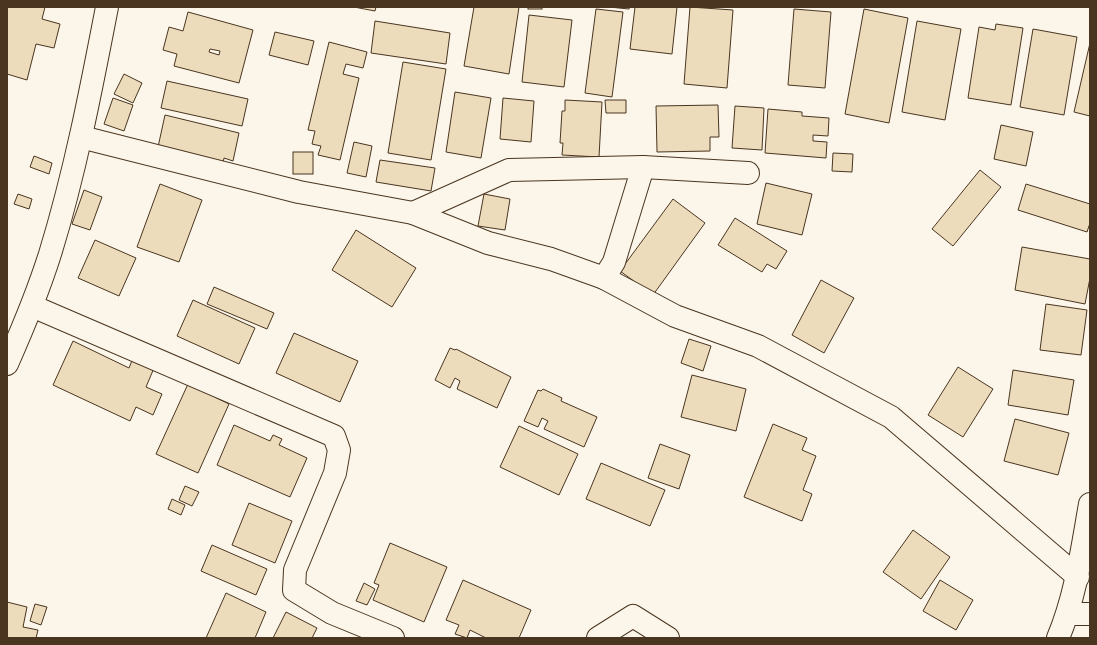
<svg xmlns="http://www.w3.org/2000/svg" width="1097" height="645" viewBox="0 0 1097 645" font-family="Karla,sans-serif">
<rect width="100%" height="100%" fill="#fbf6e9"/>
<g fill="#ecdcbc" stroke="#4a3520" fill-rule="evenodd">
<path d="M7 7H45L42 19 60 24 54 48 36 44 27 80 7 74Z"/>
<path d="M354 7H376L375 11Z"/>
<path d="M474 7H519L509 74 464 66Z"/>
<rect x="528" y="7" width="14" height="2"/>
<path d="M609 7H630L629 9Z"/>
<path d="M635 7H677L672 54 630 49Z"/>
<path d="M690 7 733 10 727 88 684 84Z"/>
<path d="M596 9 623 12 612 97 585 93Z"/>
<path d="M794 9 831 12 825 88 788 85Z"/>
<path d="M864 9 908 18 889 123 845 114Z"/>
<path d="M188 12 253 30 239 83 174 66 177 54 163 50 169 27 183 31ZM210 49 220 51 219 55 209 52Z"/>
<path d="M529 15 572 20 564 87 522 82Z"/>
<path d="M375 21 450 33 446 64 371 53Z"/>
<path d="M917 21 961 29 945 120 902 112Z"/>
<path d="M996 24 1023 28 1011 105 968 98 979 27 995 30Z"/>
<path d="M1033 29 1077 37 1064 115 1020 107Z"/>
<path d="M275 32 314 41 308 65 269 55Z"/>
<path d="M329 42 367 52 363 68 346 64 343 74 359 78 340 160 318 155 321 146 312 144 315 131 308 130Z"/>
<path d="M1090 43V116L1074 112Z"/>
<path d="M403 62 446 69 431 160 388 153Z"/>
<path d="M124 74 142 83 133 103 114 94Z"/>
<path d="M167 81 248 99 242 126 161 108Z"/>
<path d="M455 92 491 98 481 158 446 152Z"/>
<path d="M113 98 133 105 124 131 104 124Z"/>
<path d="M503 98 534 101 531 142 500 139Z"/>
<path d="M565 100 602 102 599 157 562 155 563 143H560L562 111H565Z"/>
<path d="M605 100H626V113H606Z"/>
<path d="M718 105 719 137H710V151L657 152 656 106Z"/>
<path d="M735 106 764 108 762 150 732 148Z"/>
<path d="M768 109 802 112V116L829 118 828 136 813 135V141L827 142 826 158 765 153Z"/>
<path d="M165 115 239 133 233 161 224 158 223 163 158 147Z"/>
<path d="M1001 125 1033 132 1026 166 994 159Z"/>
<path d="M354 142 372 146 366 177 347 173Z"/>
<rect x="293" y="152" width="20" height="22"/>
<path d="M833 153 853 154 852 172 832 171Z"/>
<path d="M34 156 52 163 49 174 30 167Z"/>
<path d="M380 160 435 168 431 191 376 182Z"/>
<path d="M980 170 1001 187 953 246 932 229Z"/>
<path d="M766 183 812 194 802 235 757 224Z"/>
<path d="M160 184 202 200 179 262 137 247Z"/>
<path d="M1026 184 1090 204V223L1087 232 1018 210Z"/>
<path d="M84 190 102 197 90 230 72 224Z"/>
<path d="M18 194 32 199 29 209 14 204Z"/>
<path d="M484 194 510 199 505 230 478 226Z"/>
<path d="M673 199 705 223 653 295 620 271Z"/>
<path d="M735 218 787 251 776 269 767 264 762 272 718 245Z"/>
<path d="M356 230 416 268 392 307 332 270Z"/>
<path d="M95 240 136 258 119 296 78 278Z"/>
<path d="M1022 247 1090 259V278L1085 304 1015 290Z"/>
<path d="M821 280 854 298 824 353 792 335Z"/>
<path d="M214 287 274 313 267 329 207 304Z"/>
<path d="M193 300 255 328 239 364 177 336Z"/>
<path d="M1046 304 1087 310 1081 355 1040 350Z"/>
<path d="M294 333 358 361 340 402 276 373Z"/>
<path d="M689 339 711 346 703 371 681 363Z"/>
<path d="M73 341 129 368 133 358 154 368 146 387 162 394 153 415 136 407 130 421 53 385Z"/>
<path d="M450 348 455 350 456 349 511 377 497 408 457 389 460 381 455 378 450 388 435 380Z"/>
<path d="M958 367 993 389 963 437 928 415Z"/>
<path d="M1013 370 1074 380 1068 415 1008 405Z"/>
<path d="M692 375 746 389 736 431 681 417Z"/>
<path d="M188 384 229 404 198 473 156 454Z"/>
<path d="M543 389 562 398 561 401 597 417 584 447 544 429 548 421 542 418 538 427 524 421 538 390 541 391Z"/>
<path d="M1015 419 1069 433 1058 475 1004 461Z"/>
<path d="M773 424 807 438 802 450 816 456 803 490 812 494 802 521 744 497Z"/>
<path d="M234 425 270 441 273 435 282 439 279 445 307 458 290 497 217 465Z"/>
<path d="M519 426 578 454 559 495 500 467Z"/>
<path d="M660 444 690 455 679 489 648 478Z"/>
<path d="M601 463 665 490 650 526 586 499Z"/>
<path d="M185 486 199 492 192 506 179 500Z"/>
<path d="M172 499 185 505 181 515 168 509Z"/>
<path d="M249 503 292 521 275 563 232 545Z"/>
<path d="M913 530 950 557 921 599 883 572Z"/>
<path d="M390 543 447 567 424 622 373 600 379 585 374 583Z"/>
<path d="M212 545 267 569 256 595 201 571Z"/>
<path d="M463 580 531 610 519 638H486L470 630 467 638 455 634 459 625 446 620Z"/>
<path d="M940 580 973 600 956 630 923 611Z"/>
<path d="M364 583 375 589 367 605 356 601Z"/>
<path d="M226 593 266 612 255 638H206Z"/>
<path d="M7 602 27 607 23 627 38 630 36 638H7Z"/>
<path d="M35 604 47 607 41 625 30 621Z"/>
<path d="M286 612 317 628 312 638H273Z"/>
</g>
<g fill="none" stroke-linecap="round" stroke-linejoin="round">
<g stroke="#4a3520" stroke-width="24">
<g id="street">
<path d="M81 137 299 192 413 213 488 243 551 259 604 278 675 316 758 346 891 417 1078 577"/>
<path d="M413 213 509 170 643 167 748 173"/>
<path d="M604 278 614 262 643 167"/>
<path d="M32 306 334 436 339 450 335 473 295 570 294 590 332 613 393 638"/>
<path d="M7 364C23 328 38 292 50 254 75 173 91 90 107 7"/>
<path d="M1068 614H1090"/>
<path d="M598 638 633 616 668 638"/>
<path d="M1058 638C1076 595 1082 549 1090 504"/>
</g>
</g>
<use href="#street" stroke="#fbf6e9" stroke-width="22"/>
</g>
<rect width="1097" height="645" fill="none" stroke="#4a3520" stroke-width="16"/>
</svg>
